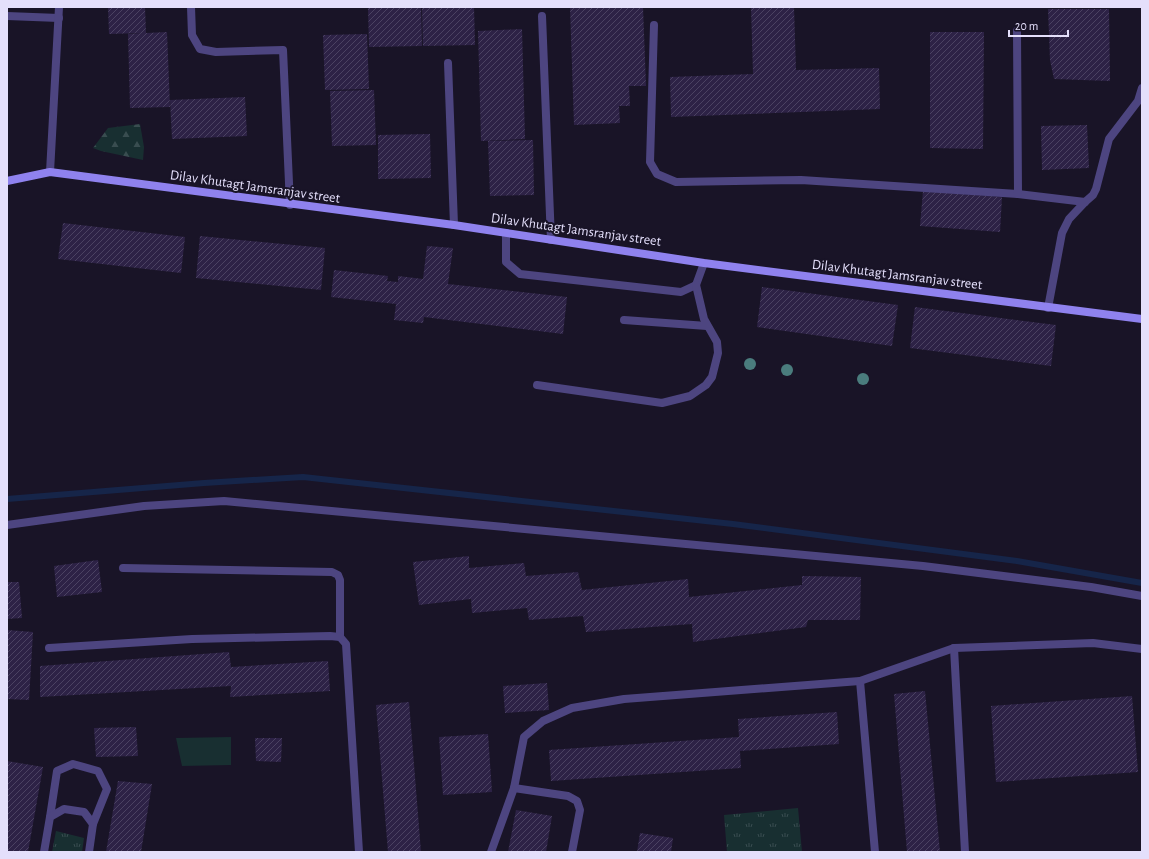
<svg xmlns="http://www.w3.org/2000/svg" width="1149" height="859" viewBox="0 0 1149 859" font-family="'Alegreya Sans',sans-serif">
<defs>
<pattern id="forest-firs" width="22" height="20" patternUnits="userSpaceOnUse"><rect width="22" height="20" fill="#182f31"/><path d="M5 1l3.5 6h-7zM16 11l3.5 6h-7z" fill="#394d50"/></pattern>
<pattern id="park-tufts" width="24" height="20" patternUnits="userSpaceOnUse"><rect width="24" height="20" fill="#182f31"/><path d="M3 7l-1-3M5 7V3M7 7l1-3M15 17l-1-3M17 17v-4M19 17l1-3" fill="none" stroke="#394d50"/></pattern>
<pattern id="building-hatch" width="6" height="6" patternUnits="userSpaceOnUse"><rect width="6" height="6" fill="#2d2246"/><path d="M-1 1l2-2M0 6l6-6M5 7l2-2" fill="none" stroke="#4b4262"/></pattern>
</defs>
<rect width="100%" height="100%" fill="#191427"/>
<path fill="#182f31" d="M231 737V765L182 766 176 738Z"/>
<path fill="url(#forest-firs)" d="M140 124 144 147 143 160 101 151 93 148 108 128Z"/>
<g fill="url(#park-tufts)">
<path d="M798 808 802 852H727L724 815Z"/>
<path d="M56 831 84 838 82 852H52Z"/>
</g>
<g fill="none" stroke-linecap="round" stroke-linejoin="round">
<path stroke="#162549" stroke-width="6" d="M7 499 204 483 303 477 733 524 1017 561 1142 583"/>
</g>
<g fill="url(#building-hatch)">
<path d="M108 7H145L146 33 167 32 170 107 130 108 128 34 142 33 109 34Z"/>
<path d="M368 7H421L422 46 369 47Z"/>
<path d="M422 7H474L475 45 423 46Z"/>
<path d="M570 7H643L646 86H629L630 106H619L620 123 574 125Z"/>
<path d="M751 7H794L796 70 879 68 880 109 671 117 670 77 753 74Z"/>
<path d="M1048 9H1109L1110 81 1054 79 1050 60Z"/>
<path d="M522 29 525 139 481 141 478 31Z"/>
<path d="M930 32H984L983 149 930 148Z"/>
<path d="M367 34 369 89 325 90 323 35Z"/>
<path d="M374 90 376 145 332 146 330 91Z"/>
<path d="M245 97 247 136 172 139 170 100Z"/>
<path d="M1087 125 1089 168 1042 170 1041 126Z"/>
<path d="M430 134 431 178 378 179V135Z"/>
<path d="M533 140 534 195 490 196 488 141Z"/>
<path d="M923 191 1002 197 1000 232 920 226Z"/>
<path d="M63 223 185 237 181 273 58 259Z"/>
<path d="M200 236 325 248 321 290 196 278Z"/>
<path d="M427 246 453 248 448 284 567 297 563 334 424 317 423 323 394 320 396 304 331 297 334 270 388 276 387 281 398 282V276L423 279Z"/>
<path d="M762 287 898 305 892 346 757 327Z"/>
<path d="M915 307 1056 325 1051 366 910 348Z"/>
<path d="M469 556V568L524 563 526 576 578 572 582 590 688 579 689 597 802 585V576L861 577 860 620H808L806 627 693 642 692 624 586 632 583 616 529 620 527 608 472 613 471 599 419 605 413 562Z"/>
<path d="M98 560 102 592 57 597 54 566Z"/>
<path d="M7 582H19L22 618 7 619Z"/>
<path d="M7 630 33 632 29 700 7 699Z"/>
<path d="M229 652 231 667 328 661 330 691 230 697 231 686 40 697V666Z"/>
<path d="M547 683 549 710 505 713 503 686Z"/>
<path d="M925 691 940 852H907L894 694Z"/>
<path d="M1132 696 1138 772 996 782 991 706Z"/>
<path d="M409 702 421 852H388L376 705Z"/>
<path d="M837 712 839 744 740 751 741 768 551 781 549 750 739 737 738 719Z"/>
<path d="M136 727 138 756 96 757 94 728Z"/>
<path d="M488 734 492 792 443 795 439 737Z"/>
<path d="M255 738H282L281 762 256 761Z"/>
<path d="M7 761 43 767 28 852H7Z"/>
<path d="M118 781 152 784 141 852H106Z"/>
<path d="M516 810 552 816 546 852H508Z"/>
<path d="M640 833 673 838 671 852H637Z"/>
</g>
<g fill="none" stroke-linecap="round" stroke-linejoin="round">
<g stroke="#4d4580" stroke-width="8">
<path d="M191 7 192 35 200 49 216 52 283 50 290 205"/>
<path d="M7 16 59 18"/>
<path d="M654 25 650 162 657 174 676 182 801 180 1018 194 1085 202"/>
<path d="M1017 31 1018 194"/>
<path d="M448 63 454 225"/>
<path d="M506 233V262L520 274 681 292 696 285 704 263"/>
<path d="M624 320 707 326"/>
<path d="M537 385 662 403 690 396 706 385 712 377 718 353 717 342 704 319 696 285"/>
<path d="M123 568 332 572 338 575 340 580V637"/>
<path d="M49 648 192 639 330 636 340 637 346 644 359 852"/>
<path d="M50 817 57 771 73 764 98 771 107 789 93 824"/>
<path d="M44 852 50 817 64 809 84 812 93 824 89 852"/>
</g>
<g stroke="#4d4580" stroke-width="8">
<path d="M542 16 551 240"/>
<path d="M50 172 59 7"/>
<path d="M1048 308 1062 233 1069 219 1085 202 1093 195 1096 189 1109 139 1138 101 1142 88"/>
<path d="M7 525 144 506 224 501 923 566 1091 587 1142 596"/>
<path d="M954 648 965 852"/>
<path d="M860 681 875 852"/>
<path d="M514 788 568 796 577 801 580 810 572 852"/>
<path d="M491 852 514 788 524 737 543 721 572 708 624 699 860 681 954 648 1093 643 1142 649"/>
</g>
<path stroke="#8f82ee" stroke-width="8" d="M7 181 50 172 454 225 704 263 1142 319"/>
</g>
<g fill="#4a7c7d">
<circle cx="750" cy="364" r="6"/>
<circle cx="787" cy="370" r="6"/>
<circle cx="863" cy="379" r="6"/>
</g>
<g text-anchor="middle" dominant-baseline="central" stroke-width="4" stroke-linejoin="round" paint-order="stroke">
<g font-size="14" fill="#e4dffb" stroke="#191427">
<text transform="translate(255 187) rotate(8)">Dilav Khutagt Jamsranjav street</text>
<text transform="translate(576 230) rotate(8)">Dilav Khutagt Jamsranjav street</text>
<text transform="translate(897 275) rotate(7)">Dilav Khutagt Jamsranjav street</text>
</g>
</g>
<rect width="1149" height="859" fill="none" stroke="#e4dffb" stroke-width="16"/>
<path d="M1009 30v6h59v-6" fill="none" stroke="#e4dffb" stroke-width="2"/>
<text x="1015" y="30" font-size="12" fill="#e4dffb" stroke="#191427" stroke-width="3" paint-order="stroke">20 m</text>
</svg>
